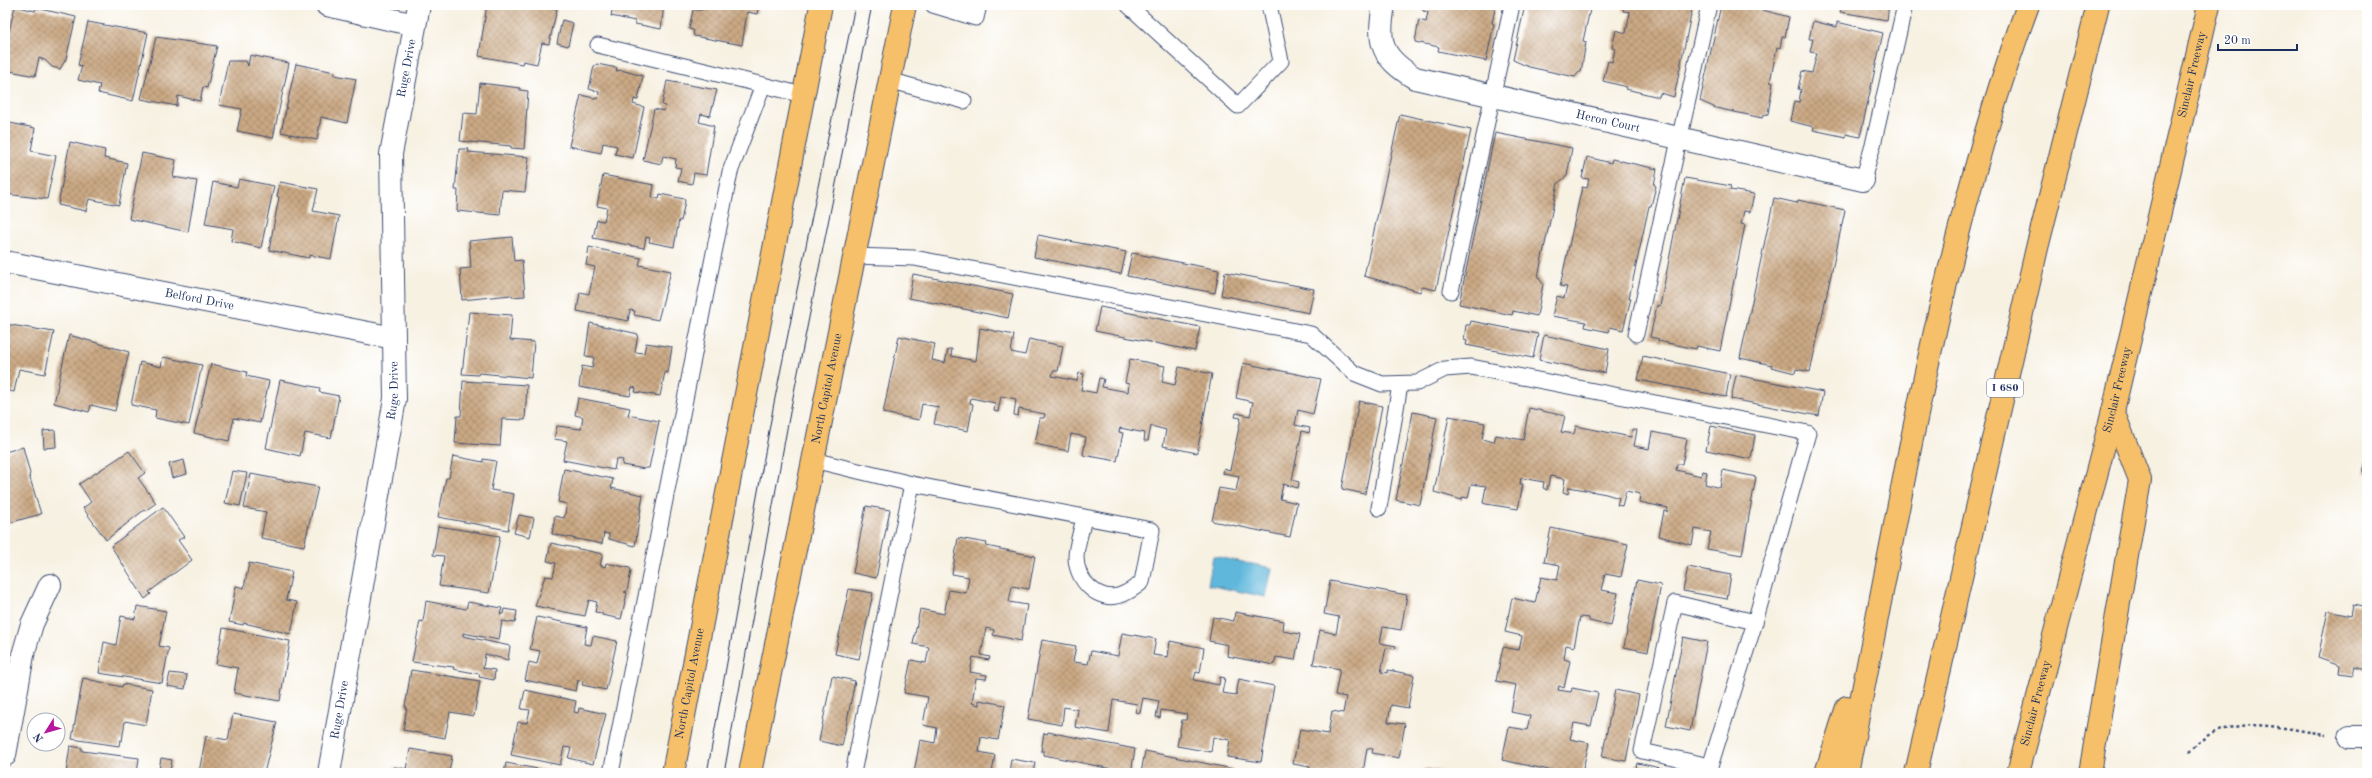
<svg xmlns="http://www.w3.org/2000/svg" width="2372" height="778" viewBox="0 0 2372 778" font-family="'Old Standard TT',serif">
<defs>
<pattern id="building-cross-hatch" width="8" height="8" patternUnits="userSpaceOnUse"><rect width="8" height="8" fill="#cba984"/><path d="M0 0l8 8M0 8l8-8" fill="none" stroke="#a48a6f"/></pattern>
</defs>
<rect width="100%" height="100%" fill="#fff"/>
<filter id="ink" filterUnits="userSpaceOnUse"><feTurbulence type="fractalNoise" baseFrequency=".025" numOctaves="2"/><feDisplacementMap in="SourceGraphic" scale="8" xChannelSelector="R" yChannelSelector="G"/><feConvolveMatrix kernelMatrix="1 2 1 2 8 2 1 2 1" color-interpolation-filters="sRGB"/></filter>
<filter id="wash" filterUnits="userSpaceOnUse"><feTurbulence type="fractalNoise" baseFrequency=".012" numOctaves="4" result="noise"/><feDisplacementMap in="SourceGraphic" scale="16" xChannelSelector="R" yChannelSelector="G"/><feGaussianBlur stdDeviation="0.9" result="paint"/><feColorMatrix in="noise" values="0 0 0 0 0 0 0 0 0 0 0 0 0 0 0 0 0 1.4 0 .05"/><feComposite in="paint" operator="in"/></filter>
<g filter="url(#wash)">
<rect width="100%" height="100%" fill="#f7f1e2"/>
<path fill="#5fb7dc" stroke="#3d739d" d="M1213 556 1272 568 1266 597 1208 585Z"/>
<g id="blocks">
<g fill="url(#building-cross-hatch)">
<path d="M487 5H537L557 9 549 44 542 43 537 64 523 61 522 64 479 56Z"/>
<path d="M613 5H664L661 29 635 24V21L611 16Z"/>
<path d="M703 5H759L757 14 747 12 742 45 694 36 693 30 689 29 693 10H702Z"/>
<path d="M1424 5H1496L1492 23 1494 24 1486 61 1438 51 1439 47 1415 42 1419 20 1426 22 1428 12 1423 11Z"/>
<path d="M1525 5H1591L1583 41 1586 42 1581 72H1579L1575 77 1529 67 1513 60Z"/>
<path d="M1625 5H1693L1674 97 1660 93 1659 97 1626 89 1627 87 1603 81 1608 61 1612 62 1615 49 1612 48 1616 30 1626 33 1630 12 1623 11Z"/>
<path d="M1721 5H1760L1759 9 1789 17 1785 37H1782L1780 48 1777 47 1770 82 1773 83 1768 114 1763 115 1762 118 1716 108 1700 101Z"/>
<path d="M1829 5H1889L1887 20 1840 12 1841 8Z"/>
<path d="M15 6 35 11 36 8 76 17 66 59 60 69 52 67 45 60 39 58 35 76 5 70V48Z"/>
<path d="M562 20 573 23 568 46 557 43Z"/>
<path d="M1813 21 1837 27V22L1883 33 1860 137 1846 134V137L1813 130 1814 127 1790 121 1794 101 1799 102 1801 90 1798 89 1802 71 1812 73 1817 53 1810 52 1813 39H1809Z"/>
<path d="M88 22 148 33 133 101 98 93 100 85 78 80 82 66 78 65Z"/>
<path d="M156 37 217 46 207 88 203 87 200 101 178 96 177 106 141 99Z"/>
<path d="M250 55 289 63 273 138 237 131 242 109 219 105 228 61H246L248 66Z"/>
<path d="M296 64 335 72V75L356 79 347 123 321 117 317 140 281 132Z"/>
<path d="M597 64 617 68 616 71 621 70 643 76 638 100 634 99 633 104 644 107 633 158 615 154 617 146 603 143 601 153 569 146 581 95 598 99 599 92 589 89 594 66Z"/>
<path d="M667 81 717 90 710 116 701 114 699 122 714 126 706 175 694 173 692 184 678 181 681 168 675 167 676 159 663 156 661 164 643 160 654 109 664 111 666 106 662 105Z"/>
<path d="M480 83 520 88V90L528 91 524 149 511 148V146L460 141 463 113 477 114Z"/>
<path d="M1400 114 1471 130 1436 290 1422 287 1421 292 1364 276Z"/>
<path d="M5 122 35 128 31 151 56 156 47 199 5 194Z"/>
<path d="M1495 133 1572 148 1567 176 1558 183 1538 277 1543 284 1537 316 1513 311 1512 315 1459 304Z"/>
<path d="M70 142 105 150 104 158 127 163 119 205 89 199 86 211 58 205Z"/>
<path d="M459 149H469L468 152 529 157 525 192 502 190 500 215 457 211 458 190H455Z"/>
<path d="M142 153 176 160 173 177 197 181 188 232 129 219Z"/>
<path d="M1587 157 1611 163 1612 159 1657 169 1654 185 1656 186 1651 206H1649L1629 298H1631L1623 330 1610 327 1609 332 1585 327 1586 322 1552 316 1557 296 1564 298 1567 287 1560 286 1582 187 1587 188 1589 179 1582 178Z"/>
<path d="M603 175 654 185 652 197 659 199 660 194 684 199 685 201 681 221 679 220 674 247 649 242 650 238 646 237 644 248 593 238 597 220 604 221 607 208 597 206Z"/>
<path d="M1685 178 1731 186 1730 190 1754 194 1750 212 1744 211 1741 224 1745 225 1720 351 1697 346 1696 349 1658 341 1659 339 1650 337 1657 305 1660 306Z"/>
<path d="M239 179 274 186 261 248 231 241 233 229 205 224 213 182 237 187Z"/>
<path d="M280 182 318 189 313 211 339 216 331 259 309 255V258L269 250 279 197 277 196Z"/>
<path d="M1774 198 1797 203 1798 200 1845 210 1810 372 1796 369 1795 373 1771 367 1772 365 1740 358Z"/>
<path d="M1038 235 1126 252 1121 274 1034 257Z"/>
<path d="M512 237 514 261 522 260 525 296 512 297 511 295 462 300 460 269 471 268 469 241Z"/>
<path d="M589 247 641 258 639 265 671 271 658 320 634 315 635 311 630 310 628 321 577 311 580 292 589 294 595 267 586 265Z"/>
<path d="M1132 253 1219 270 1215 293 1127 276Z"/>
<path d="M1225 272 1314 289 1309 313 1221 295Z"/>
<path d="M913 274 1013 294 1008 318 909 298Z"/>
<path d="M1100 307 1200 327 1195 351 1095 331Z"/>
<path d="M469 312 512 315 510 340 534 342 531 378 479 373 478 375 462 374Z"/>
<path d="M1471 321 1538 334 1533 358 1466 345 1467 341 1464 340 1466 325H1470Z"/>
<path d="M590 323 638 334 635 352 644 353 646 343 672 347 668 373 665 372 660 396 635 392 636 388 632 387 630 396 579 387 582 366 592 368 594 357 585 356Z"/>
<path d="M5 324 54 332 45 374 19 369 14 392 5 390Z"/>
<path d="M980 328 1014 335 1011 352 1025 355 1029 339 1063 346 1058 371H1053L1052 376 1077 381 1079 373 1084 374 1081 390 1096 393 1099 378 1104 379 1102 387 1128 392 1129 384 1125 383 1130 359 1165 366 1162 382 1175 385 1179 367 1212 374 1197 453 1163 446 1166 430 1151 426 1148 441H1144L1145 433 1120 428 1119 432 1123 433 1117 461 1083 455 1086 437 1071 434 1068 451 1035 444 1040 418H1044L1045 414 1019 409 1018 416 1014 415 1016 399 1001 396 998 412 994 411 995 403 971 398 970 403 973 404 968 431 934 424 938 407 922 404 919 420 883 413 899 336 935 344 932 360 945 363 948 349H952L951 356 976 361Z"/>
<path d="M69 335 129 352 115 411 91 405 89 412 54 403Z"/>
<path d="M1544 335 1609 349 1605 373 1539 360Z"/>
<path d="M1643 356 1730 374 1726 397 1638 380Z"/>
<path d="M163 357 202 365 189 425 155 418 156 410 131 405 140 362 161 367Z"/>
<path d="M1243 363 1321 379 1313 414 1298 410 1295 425 1310 428 1309 433 1302 431 1292 480 1299 482 1298 488 1283 484 1280 499 1297 503 1290 537 1212 521 1219 488 1236 491 1239 476 1223 473 1224 468 1230 470 1241 418 1235 417 1236 413 1250 416 1253 402 1236 398Z"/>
<path d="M211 364 247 372 246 376 269 381 260 423 234 418 229 441 194 433Z"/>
<path d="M1736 375 1823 392 1819 416 1731 399Z"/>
<path d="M280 380 320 388 319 392 339 396 331 438 305 433 300 456 266 448Z"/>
<path d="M463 381 527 385 525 420 502 419 500 446 455 443 457 416H461Z"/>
<path d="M578 398 630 408 628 415 659 421 649 468H645V469L622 465 623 460 616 459 614 470 563 460 567 441 554 439 557 426 581 429 583 417 575 415Z"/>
<path d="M1359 401 1382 406 1365 494 1342 489Z"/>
<path d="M1529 408 1565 416 1561 432 1574 434 1576 426 1631 437 1632 430H1637L1634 446 1649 449 1652 432 1687 439 1682 464H1677L1676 470 1701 476 1702 471 1707 472 1705 484 1720 488 1723 470 1756 477 1742 555 1707 549 1711 532 1695 529 1692 545 1659 536 1664 511 1667 512 1668 508 1639 502 1640 494 1626 491 1622 506 1617 505 1619 498 1606 494 1569 487 1568 494 1563 492 1565 479 1550 476 1547 490 1543 488 1544 482 1521 478 1520 484H1523L1518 509 1486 504 1483 503 1486 486 1471 484 1468 498 1462 497V500L1434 492 1449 416 1485 423 1482 439 1494 442 1496 435 1523 440Z"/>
<path d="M1413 412 1437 417 1420 505 1396 500Z"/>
<path d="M1711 426 1755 435 1751 459 1706 450Z"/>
<path d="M55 430 56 447 44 448 43 431Z"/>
<path d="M23 447 30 474 29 475 41 514 5 524V452Z"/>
<path d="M129 451 145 473 138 478 156 503 145 511 144 510 106 540 83 508 91 502 79 484Z"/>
<path d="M453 456 483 462V459L496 461 491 490 514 494 508 530 438 517 446 478H449Z"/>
<path d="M2367 457V473L2363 472Z"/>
<path d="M184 460 187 474 172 478 169 464Z"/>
<path d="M564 469 613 479 611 488 643 495 635 546 609 539V534L604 533 602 544 552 534 555 516 564 518 567 504 558 502Z"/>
<path d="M232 471 247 473 240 506 225 503Z"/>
<path d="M251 474 318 487 304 546 261 538 266 512 244 508Z"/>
<path d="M866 506 890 510 876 578 853 573Z"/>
<path d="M163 507 184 537 178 540 192 560 149 592 151 594 145 599 111 546Z"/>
<path d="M519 515 534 518 530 537 514 533Z"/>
<path d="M438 526 500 536 489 593 439 586 444 556 433 555Z"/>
<path d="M1551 528 1628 544 1621 577 1605 574 1601 590 1618 593 1611 626 1589 621V618L1580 617 1574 647 1566 645 1564 659 1570 661 1564 688 1559 686 1558 690 1571 692 1572 688 1598 693 1591 726 1574 723 1570 739 1589 743 1582 773H1563L1502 760 1509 727 1527 730 1530 716 1511 712 1516 685 1496 681 1503 647 1519 650 1522 636 1505 632 1512 598 1535 603 1541 577 1557 580 1560 565 1544 562Z"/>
<path d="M958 538 987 543 986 546 1035 556 1029 589 1012 586 1009 602 1027 605 1021 641 993 635 994 630 986 628 981 655 990 657 989 660 973 657 970 672 987 675 986 679 976 678 972 703 979 705V700L1005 705 998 740 981 737 979 752 995 755 992 773H914L920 740 935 743 937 728 923 725 928 697 904 693 911 660 926 663 929 647 913 644 920 609 944 614 949 590 966 593 969 577 952 574Z"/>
<path d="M551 543 603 554 600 565 605 567 606 563 630 568 631 571 627 591 624 592 627 593 621 619 602 615V613L595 612 597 602 589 600 585 616 535 606 545 576 553 577 556 563 547 561Z"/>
<path d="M249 563 292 572 286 600 297 602 291 634 244 623 243 625 229 622 236 586 244 588Z"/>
<path d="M1688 567 1731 575 1727 599 1683 591Z"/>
<path d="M1637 580 1661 585 1648 652 1624 647Z"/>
<path d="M1330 581 1407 595 1401 630 1383 627 1380 643 1396 646 1395 649 1386 648 1381 672 1388 673V670L1414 675 1408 708 1391 705 1388 722 1405 724 1399 758 1372 753 1373 749 1367 748 1363 773H1308L1310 767 1293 764 1300 729 1328 734 1332 711 1343 713 1346 697 1335 695 1340 669 1313 664 1320 630 1336 634 1339 617 1324 614Z"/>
<path d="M849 589 873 593 859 659 835 654Z"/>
<path d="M426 601 466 609 468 602 502 608 500 614H503L504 609 517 611 515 623 502 621 499 640 463 633V636L510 646 508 660 485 654 483 668 495 670 494 680 479 677 480 674 453 669 454 667 412 662 420 621 423 622Z"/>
<path d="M2353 605 2367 608V670L2355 667 2353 675 2339 673 2340 665 2318 657 2328 611 2351 616Z"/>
<path d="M137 606 166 611 159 646 169 648 162 683 99 673 104 642 116 645 121 616 135 619Z"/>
<path d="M1235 612 1284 621 1283 631 1300 634 1295 660 1276 657 1274 665 1227 656 1228 645 1209 641 1213 617 1234 621Z"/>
<path d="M537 617 587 627 584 644 591 645 593 636 617 641 606 690 582 685 583 681 578 680 576 691 525 680 529 662 537 664 540 651 530 649Z"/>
<path d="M223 628 290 641 280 701 234 693 238 668 216 664Z"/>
<path d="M1122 633 1156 639 1153 655 1168 657 1170 641 1204 648 1200 673 1196 672 1194 680 1219 685 1220 677 1225 678 1222 693 1236 695 1239 679 1274 686 1261 762 1227 757 1230 740 1213 737 1211 752 1177 746 1182 720H1186L1187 714 1161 710 1160 718 1156 717 1159 701 1143 698 1140 713 1135 712 1137 704 1113 700 1109 733 1075 727 1078 710 1064 707 1062 725 1028 719 1042 640 1076 646 1073 662 1088 664 1091 651 1118 656Z"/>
<path d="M1683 637 1707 642 1690 731 1666 726Z"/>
<path d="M411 670 480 681 474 716 450 712 445 738 403 730 407 707H405Z"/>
<path d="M170 673 187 675 185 689 167 686Z"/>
<path d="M832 676 855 681 842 746 819 741Z"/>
<path d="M83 678 122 687 123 684 152 689 146 725 125 721 122 741 120 740 119 746 72 739Z"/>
<path d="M525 690 576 701 574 712 578 713 579 708 606 714 593 764 568 758 571 748 564 747 560 765 511 755 518 722 527 723 530 710 521 709Z"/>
<path d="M1615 690 1639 695 1626 761 1602 757Z"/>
<path d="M233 714 277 722 264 773 199 772 206 736 228 740Z"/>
<path d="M1048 732 1135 749 1131 773 1044 755V751H1041L1044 733 1047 734Z"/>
<path d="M70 746 82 748V751L139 758 137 773H66Z"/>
<path d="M410 749 452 756 449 773H393L394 767 406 769Z"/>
<path d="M1145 751 1233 769 1232 773H1141Z"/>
<path d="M161 758 172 760 170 772 159 770Z"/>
<path d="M1011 759 1035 763 1033 773H1009Z"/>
<path d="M506 763 554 772V773H504Z"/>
<path d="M1637 763 1680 772V773H1635Z"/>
<path d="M1425 768 1444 772V773H1424Z"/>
</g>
</g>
</g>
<g filter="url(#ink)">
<use href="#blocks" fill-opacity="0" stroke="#3c4c72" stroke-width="1"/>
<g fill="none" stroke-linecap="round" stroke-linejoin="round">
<g stroke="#3c4c72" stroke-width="17">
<g id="lane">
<path d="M933 5 976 18 979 5"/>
<path d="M1128 5 1238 106 1281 61 1269 5"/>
<path d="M598 45 763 85"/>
<path d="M889 80 964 101"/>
<path d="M1863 180 1873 145 1905 5"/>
<path d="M854 256 914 258 1311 334 1354 373 1382 384 1417 383 1445 369 1471 367 1808 433 1755 622 1708 773"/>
<path d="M1451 291 1512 5"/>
<path d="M1636 334 1709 5"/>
<path d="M813 460 912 484 1152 530 1142 582C1136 587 1129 592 1121 595 1098 603 1076 580 1076 557 1076 545 1082 530 1084 517"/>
<path d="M1379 508 1400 385"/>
<path d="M1710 766 1642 751 1675 603 1755 622"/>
<path d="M611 773 730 172 763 85 803 95"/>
<path d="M853 773 912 484"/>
</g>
</g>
<g stroke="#3c4c72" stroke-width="24">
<g id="street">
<path d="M327 5 415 25"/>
<path id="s1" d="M1384 5C1377 43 1381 57 1415 78L1863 180"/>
<path id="s2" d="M5 262 394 338"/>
<path d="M2350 737H2367"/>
<path d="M5 755 23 655 32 624 50 585"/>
<path id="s3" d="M329 773 395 399 391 154 419 5"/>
</g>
</g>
<g stroke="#3c4c72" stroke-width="24">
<g id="primary">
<path id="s4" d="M673 773 821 5"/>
<path id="s5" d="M750 773 905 5"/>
</g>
</g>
<g stroke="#3c4c72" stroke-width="24">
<g id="highway">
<path d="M1826 773 1847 707"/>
<path d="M1847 773C1866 673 1885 573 1905 473 1937 314 1972 157 2028 5"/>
<path d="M1916 773 2037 248 2098 5"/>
<path id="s6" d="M2018 773 2113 411 2209 5"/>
<path d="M2090 773 2140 480 2113 411"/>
</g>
</g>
<path stroke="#3c4c72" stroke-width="2.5" stroke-dasharray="3 3" stroke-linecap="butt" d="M2189 752C2196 746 2204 736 2213 733 2252 717 2286 730 2326 734"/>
<use href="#lane" stroke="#fff" stroke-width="15"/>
<use href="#street" stroke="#fff" stroke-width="22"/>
<use href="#primary" stroke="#f6c06b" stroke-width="22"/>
<use href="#highway" stroke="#f6c06b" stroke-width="22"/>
<g stroke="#1b2f5e" stroke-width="1">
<path d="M707 773 774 403 855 5"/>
<path d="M724 773 791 407 872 5"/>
</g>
</g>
</g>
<g text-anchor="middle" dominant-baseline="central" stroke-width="3" stroke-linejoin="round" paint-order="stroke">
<rect fill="#fff" stroke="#5f6d8e" stroke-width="1" x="1987" y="379" width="36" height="18" rx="3"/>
<g font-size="11" font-weight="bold" fill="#1b2f5e">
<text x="2005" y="388">I 680</text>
</g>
<g font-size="12" fill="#1b2f5e" stroke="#fff">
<text stroke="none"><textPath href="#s3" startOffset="712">Ruge Drive</textPath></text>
<text stroke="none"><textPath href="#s6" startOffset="720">Sinclair Freeway</textPath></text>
<text stroke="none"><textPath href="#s1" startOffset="285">Heron Court</textPath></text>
<text stroke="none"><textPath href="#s2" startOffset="198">Belford Drive</textPath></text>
<text stroke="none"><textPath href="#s5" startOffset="392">North Capitol Avenue</textPath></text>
<text stroke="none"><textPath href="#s3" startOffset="388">Ruge Drive</textPath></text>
<text stroke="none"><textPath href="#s6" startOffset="396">Sinclair Freeway</textPath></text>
<text stroke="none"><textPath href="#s4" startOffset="91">North Capitol Avenue</textPath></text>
<text stroke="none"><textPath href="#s6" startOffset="72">Sinclair Freeway</textPath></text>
<text stroke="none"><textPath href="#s3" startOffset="64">Ruge Drive</textPath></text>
</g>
</g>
<rect width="2372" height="778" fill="none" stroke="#fff" stroke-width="20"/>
<g transform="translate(46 732) rotate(233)"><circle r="19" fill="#ffffff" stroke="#a4acbf"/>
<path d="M0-3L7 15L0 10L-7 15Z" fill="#b5179e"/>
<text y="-6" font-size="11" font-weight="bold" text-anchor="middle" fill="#1b2f5e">N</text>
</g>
<path d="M2218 44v6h79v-6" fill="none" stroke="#1b2f5e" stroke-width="2"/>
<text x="2224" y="44" font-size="12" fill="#1b2f5e" stroke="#ffffff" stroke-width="3" paint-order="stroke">20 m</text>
</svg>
